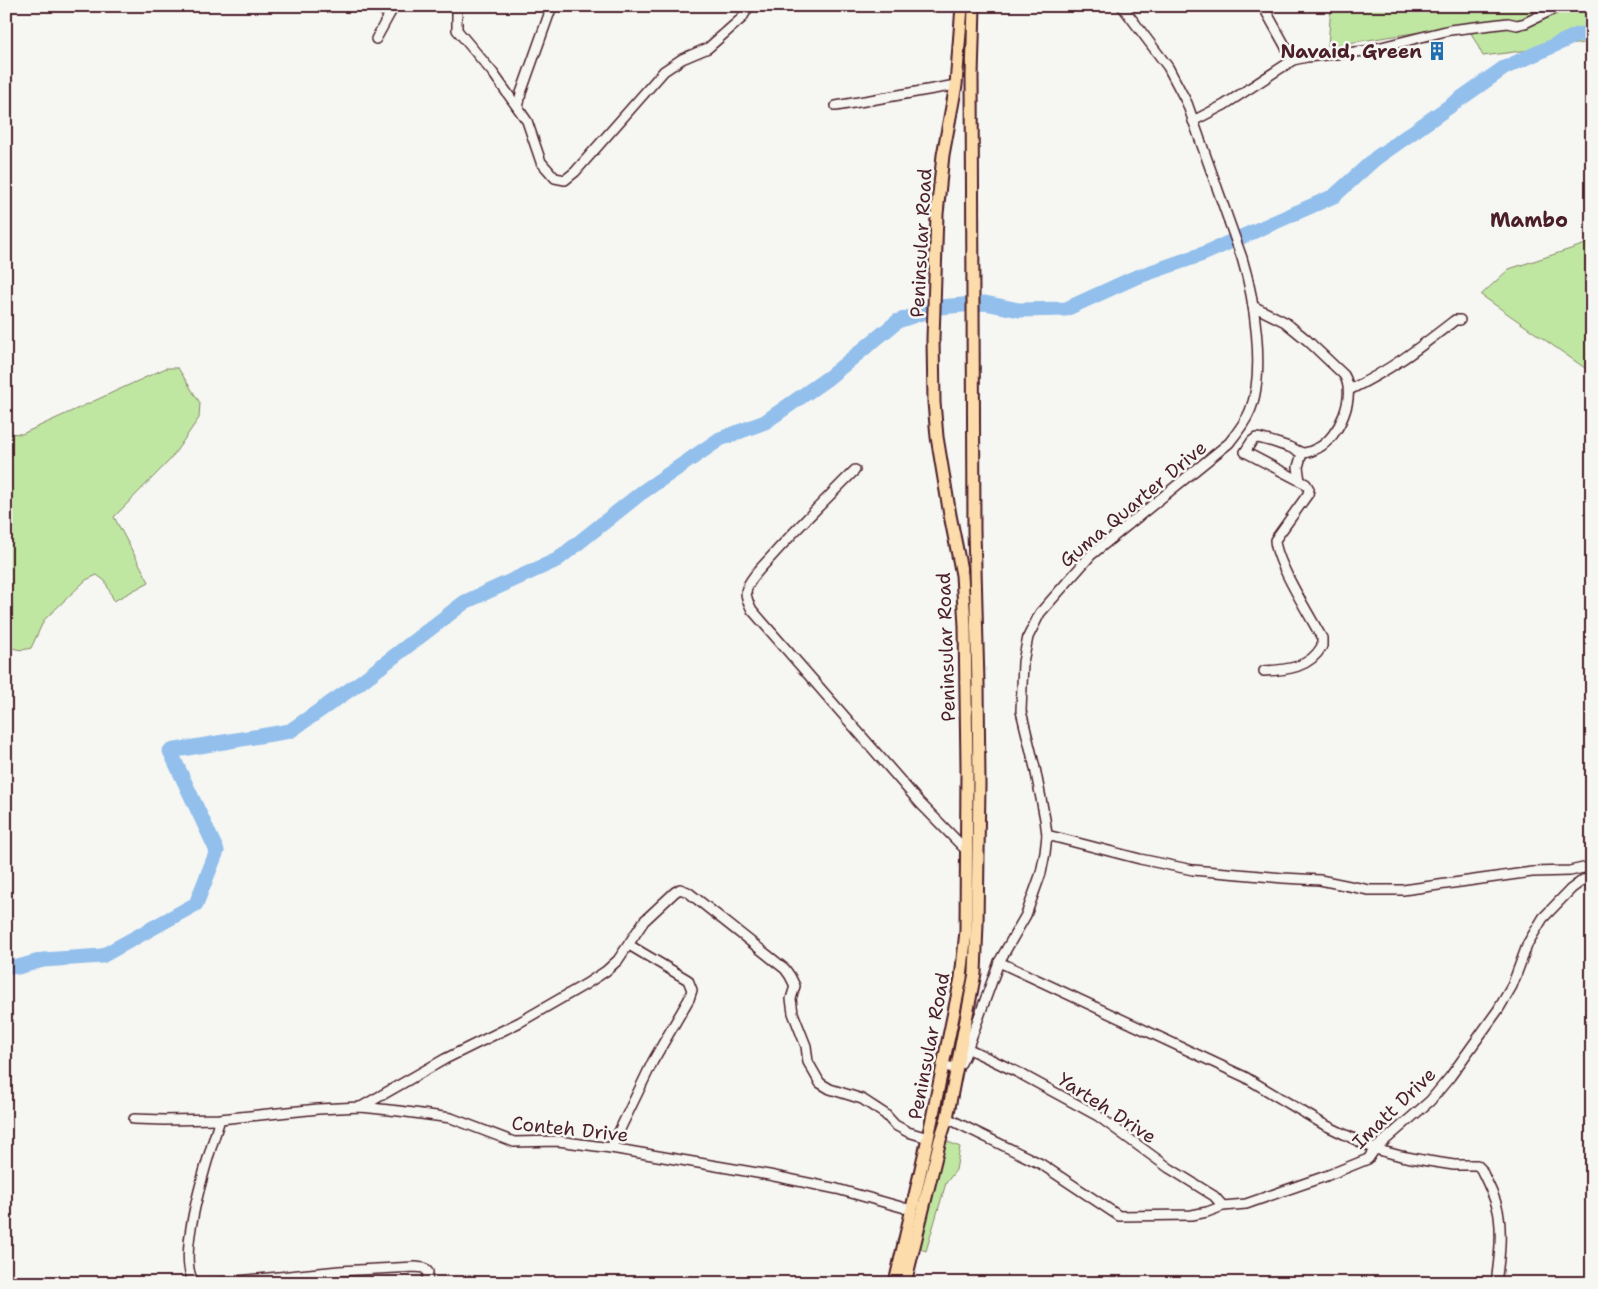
<svg xmlns="http://www.w3.org/2000/svg" width="1598" height="1289" viewBox="0 0 1598 1289" font-family="'Shantell Sans',sans-serif">
<rect width="100%" height="100%" fill="#f6f6f2"/>
<filter id="ink" filterUnits="userSpaceOnUse"><feTurbulence type="fractalNoise" baseFrequency=".02" numOctaves="2"/><feDisplacementMap in="SourceGraphic" scale="10" xChannelSelector="R" yChannelSelector="G"/><feConvolveMatrix kernelMatrix="1 2 1 2 8 2 1 2 1" color-interpolation-filters="sRGB"/></filter>
<g filter="url(#ink)">
<g fill="#bfe7a2" stroke="#848366">
<path d="M1331 6H1592V42L1483 56 1467 25 1328 46Z"/>
<path d="M1592 242V373L1481 295 1509 269Z"/>
<path d="M166 368H178L200 403 199 418 170 460 114 517 149 582 114 601 105 581 97 575 86 580 44 620 31 648C22 651 14 650 6 644V433L22 434Z"/>
<path d="M939 1138 960 1147 956 1170 946 1183 926 1251 913 1246Z"/>
</g>
<g fill="none" stroke-linecap="round" stroke-linejoin="round">
<path stroke="#92bfec" stroke-width="15" d="M6 965 18 967 43 960 102 956 196 904 217 851 170 751 290 731 358 684 465 602 557 560 641 493 720 439 765 422 828 378 898 321 940 307 985 303 1019 310 1066 309 1134 278 1203 254 1334 196 1376 158 1504 68 1577 35 1592 33"/>
<g stroke="#4a1f2b" stroke-width="12">
<g id="minor">
<path d="M374 6 390 13"/>
<path d="M454 6 457 12V30L493 73 527 121 541 162 555 178 565 180 575 172 664 71 682 59 708 48 742 18 749 6"/>
<path d="M1263 6 1293 60"/>
<path d="M376 39 394 6"/>
<path d="M836 106 956 85"/>
<path d="M518 108 521 93 552 6"/>
<path d="M1193 121 1224 105 1293 60 1307 57 1365 51 1450 30 1508 23 1517 25 1525 23 1560 6"/>
<path d="M1253 306 1285 322 1307 340 1344 375C1357 396 1339 437 1318 448 1313 450 1309 453 1303 453 1299 452 1294 449 1289 447 1278 444 1267 439 1256 438L1252 441 1245 452 1306 484 1309 489 1308 494 1275 540C1276 562 1310 616 1322 638V646C1310 668 1287 670 1264 671"/>
<path d="M1349 390C1391 370 1419 348 1455 320H1460"/>
<path d="M855 470C826 499 798 527 771 557 763 566 751 577 747 588 744 595 749 604 752 610L920 803 966 850"/>
<path d="M1300 481 1298 467 1302 453"/>
<path d="M1047 835 1140 859 1193 870 1283 878 1320 880 1369 890H1403L1532 872 1570 871 1592 866"/>
<path d="M999 962 1245 1077 1323 1124 1375 1149 1401 1156 1428 1161 1454 1165H1477L1481 1169C1488 1184 1497 1200 1499 1216 1502 1238 1499 1261 1496 1283"/>
<path d="M967 1048 1019 1073 1098 1116 1169 1168 1214 1196 1223 1206"/>
<path d="M943 1066 956 1068 961 1063 965 1055 999 962 1026 915 1041 873 1045 853 1047 835 1045 819 1035 768 1021 711 1023 662 1028 637 1040 613 1091 555 1229 443C1237 433 1245 423 1250 411 1266 372 1254 297 1242 258L1187 103 1168 67 1122 6"/>
<path d="M361 1107 445 1059 520 1022 586 984 606 971 618 960 644 921 675 892 680 889 688 892 785 969 790 976 795 986 791 999 793 1013 806 1046 808 1062 820 1083 830 1089 862 1099 885 1114 895 1125 908 1132 928 1138"/>
<path d="M947 1118 1041 1164 1119 1216 1192 1215 1207 1212 1223 1206 1246 1204 1326 1176 1368 1159 1375 1149 1430 1101 1450 1077 1498 1010 1512 986 1528 943 1543 918 1571 889 1583 880 1592 878"/>
<path d="M134 1119 164 1120 220 1119 318 1109 361 1107 399 1111 451 1118 514 1142 558 1141 611 1148 769 1175 837 1189 912 1210"/>
<path d="M611 1148 653 1061 689 999 692 990 688 980 629 945"/>
<path d="M195 1283C173 1259 211 1149 220 1119"/>
<path d="M217 1283 339 1271 415 1267 424 1268 428 1272 427 1283"/>
</g>
</g>
<g stroke="#4a1f2b" stroke-width="15">
<g id="major">
<path d="M895 1283 928 1138 961 978 966 931 967 767 965 626 962 575 950 515 937 437 934 402 933 339 937 214 943 155 956 85 962 6"/>
<path d="M905 1283 940 1140 947 1118 975 973 977 924 979 784 978 684 974 530 972 76 974 6"/>
</g>
</g>
<use href="#minor" stroke="#f6f6f2" stroke-width="9"/>
<use href="#major" stroke="#fddcac" stroke-width="11"/>
</g>
</g>
<defs>
<g id="building-bare" transform="scale(1.5)"><path d="M-4-6H4V6H1V3H-1V6H-4ZM-2.5-4.3h1.7v1.8h-1.7ZM.8-4.3h1.7v1.8H.8ZM-2.5-1h1.7V.8h-1.7ZM.8-1h1.7V.8H.8Z" fill="#1f6fb2" stroke="#f6f6f2" stroke-width="2.5" paint-order="stroke"/></g>
</defs>
<g fill-rule="evenodd">
<use href="#building-bare" x="1437" y="51"/>
</g>
<g text-anchor="middle" dominant-baseline="central" stroke-width="5" stroke-linejoin="round" paint-order="stroke">
<g font-size="19" font-weight="bold" fill="#4a1f2b" stroke="#f6f6f2" text-anchor="end">
<text x="1422" y="51">Navaid, Green</text>
</g>
<g font-size="19" fill="#4a1f2b" stroke="#f6f6f2">
<text transform="translate(921 243) rotate(-87)">Peninsular Road</text>
<text transform="translate(1133 504) rotate(-40)">Guma Quarter Drive</text>
<text transform="translate(946 647) rotate(-92)">Peninsular Road</text>
<text transform="translate(929 1046) rotate(-79)">Peninsular Road</text>
<text transform="translate(1107 1108) rotate(33)">Yarteh Drive</text>
<text transform="translate(1394 1108) rotate(-44)">Imatt Drive</text>
<text transform="translate(570 1129) rotate(6)">Conteh Drive</text>
</g>
<g font-size="20" font-weight="bold" fill="#4a1f2b" stroke="#f6f6f2">
<text x="1529" y="220">Mambo</text>
</g>
</g>
<rect width="1598" height="1289" fill="none" stroke="#f6f6f2" stroke-width="25"/>
<rect x="12" y="12" width="1573" height="1264" fill="none" stroke="#4a1f2b" stroke-width="2" filter="url(#ink)"/>
</svg>
